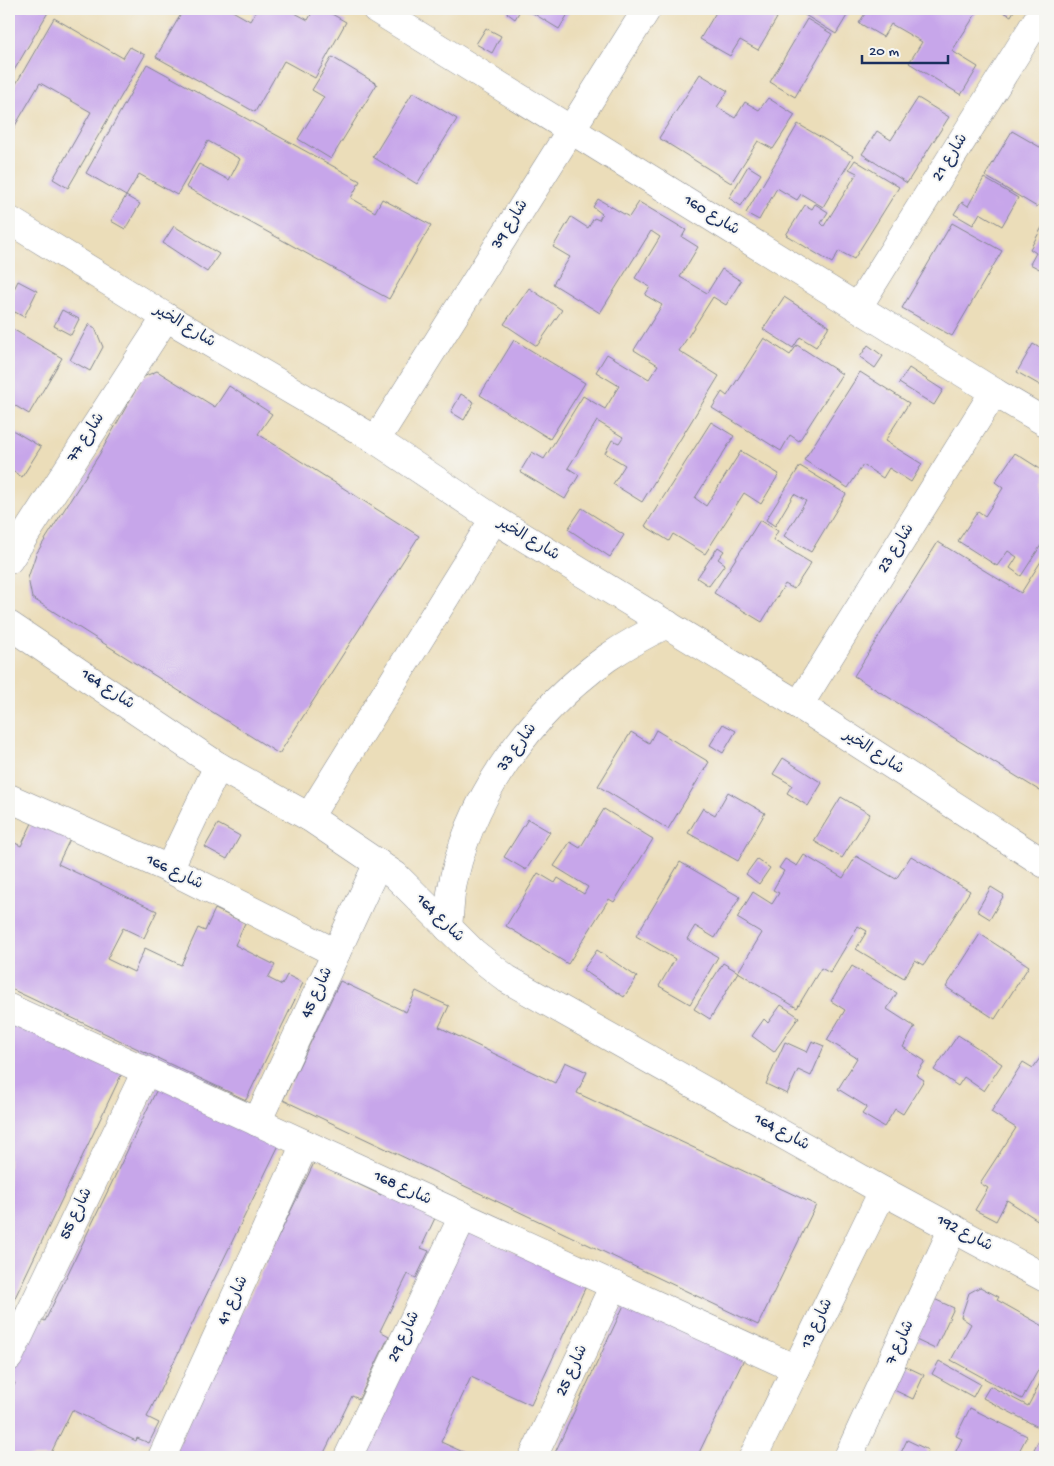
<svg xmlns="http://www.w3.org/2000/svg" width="1054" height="1466" viewBox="0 0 1054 1466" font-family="'Gochi Hand','Playpen Sans Arabic',sans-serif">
<rect width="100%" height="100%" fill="#f6f6f2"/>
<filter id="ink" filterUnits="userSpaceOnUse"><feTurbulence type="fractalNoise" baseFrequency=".02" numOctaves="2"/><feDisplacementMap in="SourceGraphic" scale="10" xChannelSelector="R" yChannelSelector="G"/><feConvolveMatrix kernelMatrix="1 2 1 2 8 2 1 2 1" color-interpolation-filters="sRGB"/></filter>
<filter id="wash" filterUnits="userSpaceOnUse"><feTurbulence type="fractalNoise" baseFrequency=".0096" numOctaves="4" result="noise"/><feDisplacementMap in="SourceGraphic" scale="20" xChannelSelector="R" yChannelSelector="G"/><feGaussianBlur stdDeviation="1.12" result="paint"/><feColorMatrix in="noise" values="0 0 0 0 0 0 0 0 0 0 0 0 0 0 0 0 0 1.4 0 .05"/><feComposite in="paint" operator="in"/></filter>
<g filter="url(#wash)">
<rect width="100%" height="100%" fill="#ebddb9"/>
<g id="blocks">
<g fill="#c7a6ea">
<path d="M9 9H50L9 79Z"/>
<path d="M184 9H229L250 21 257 9H295L293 12 308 20 314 9H323L346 22 315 78 284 61 255 112 156 57Z"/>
<path d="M509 9H521L515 19 507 13Z"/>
<path d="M526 9H571L559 29Z"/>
<path d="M718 9H762L777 18 758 50 740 40 730 56 700 39Z"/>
<path d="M795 9H851L836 34Z"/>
<path d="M868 9H979L952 51 978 67 961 95 909 63 922 42 891 24 883 37 859 23Z"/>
<path d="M998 9H1015L1011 16Z"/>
<path d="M54 18 123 58 130 47 145 55 68 188 53 179 91 112 40 83 9 136V96Z"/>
<path d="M807 19 832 34 795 97 770 82Z"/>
<path d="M486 28 501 36 492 53 476 44Z"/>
<path d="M332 57 377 84 331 159 298 139 324 97 312 90Z"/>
<path d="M147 64 360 181 351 198 375 212 382 199 431 225 389 299 186 187 199 164 229 180 240 159 208 141 177 195 139 174 126 196 86 173Z"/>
<path d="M700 74 728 91 717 107 735 118 745 102 759 110 768 98 795 115 773 149 758 141 731 183 659 138Z"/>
<path d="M413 92 457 119 417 184 373 157Z"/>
<path d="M918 98 949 117 907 183 862 154 877 131 891 140Z"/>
<path d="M798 124 853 156 823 207 801 194 797 200 777 188 759 220 746 213Z"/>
<path d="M1012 131 1045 150V194L1037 207 985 176Z"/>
<path d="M855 160 899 187 854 259 839 251 832 263 786 235 805 205 812 209 815 204 828 212 821 223 824 226 857 173 849 169Z"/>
<path d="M748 166 761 174 741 206 729 198Z"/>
<path d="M984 178 1018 198 1002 226 980 213 973 225 954 214 962 202 968 206Z"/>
<path d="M126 196 140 204 125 229 111 221Z"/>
<path d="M598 199 629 217 639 202 686 230 682 237 698 247 680 277 707 293 722 269 741 281 726 305 713 297 679 351 719 376 642 502 613 484 625 465 605 453 612 440 619 443 623 437 597 421 568 468 579 475 565 499 520 472 532 452 544 459 583 396 605 409 619 386 596 372 607 354 649 379 658 365 634 350 662 305 645 295 650 287 635 278 660 237 651 231 600 313 553 284 570 257 553 247 571 217 588 228 594 218 599 220 602 214 593 207Z"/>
<path d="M1045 222V272L1030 264 1036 253 1030 249Z"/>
<path d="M952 223 1002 251 952 336 902 308Z"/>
<path d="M174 226 219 254 207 272 163 243Z"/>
<path d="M18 281 37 291 24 317 15 312 11 319 9 318V299Z"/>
<path d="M529 288 562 310 537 346 504 324Z"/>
<path d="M784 297 829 326 816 347 800 337 793 348 763 329Z"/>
<path d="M62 310 79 319 71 335 54 326Z"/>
<path d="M89 324 95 328 103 347 90 371 70 360Z"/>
<path d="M9 327 62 358 29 414 9 402Z"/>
<path d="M764 338 790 355 797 345 842 374 799 441 790 435 781 451 712 408 722 392 727 396Z"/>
<path d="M514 340 585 383 550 439 480 395Z"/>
<path d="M1033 344 1045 351V388L1017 372Z"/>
<path d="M868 345 883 356 875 368 860 357Z"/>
<path d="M909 368 943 390 934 405 899 383Z"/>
<path d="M157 371 215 407 229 386 272 414 258 434 419 536 279 754 32 598 28 578 36 554 99 455 143 377Z"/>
<path d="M860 372 909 403 885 441 922 464 911 482 889 468 883 478 863 465 848 488 804 460Z"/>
<path d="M461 394 474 402 464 420 451 412Z"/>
<path d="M711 422 734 436 695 498 706 506 741 451 779 474 761 504 744 493 705 554 673 534 669 541 645 526Z"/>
<path d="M9 428 41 447 22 477 9 469Z"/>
<path d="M1015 453 1045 472V539L1021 576 1010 568 1017 557 1008 551 997 566 958 541 978 511 985 516 1003 488 995 482Z"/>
<path d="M800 466 846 494 811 552 784 536 806 501 794 494 775 526 766 520Z"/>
<path d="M582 508 624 535 610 557 568 529Z"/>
<path d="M760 520 778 531 773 540 811 563 794 589 785 584 762 622 714 593Z"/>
<path d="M938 542 1021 593 1045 555V794L854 676Z"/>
<path d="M718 547 724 551 718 559 725 564 709 586 697 578Z"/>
<path d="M723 724 736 731 723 753 710 745Z"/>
<path d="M656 730 709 762 668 829 598 786 631 732 649 743Z"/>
<path d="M783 758 822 783 808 806 787 793 792 785 773 774Z"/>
<path d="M728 792 765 813 738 861 688 833 703 808 715 815Z"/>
<path d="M841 797 870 814 842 858 814 841Z"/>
<path d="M604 809 653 839 614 902 609 899 568 964 506 926 538 873 555 883 558 878 584 894 588 887 554 866 570 842 580 848Z"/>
<path d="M528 819 550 832 526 870 504 857Z"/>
<path d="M33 821 70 839 58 864 157 911 144 938 123 928 107 959 134 972 145 948 181 965 198 928 205 931 215 909 245 923 235 945 275 965 268 978 282 985 287 975 303 983 246 1100 9 988V840L21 846Z"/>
<path d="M218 824 240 836 227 859 205 847Z"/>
<path d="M804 855 843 878 856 856 896 879 911 856 970 891 924 965 915 960 904 978 856 949 867 931 858 926 830 973 821 968 797 1008 738 972 762 933 737 918 753 892 772 904 779 893 773 890 784 871 779 868 785 859 797 866Z"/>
<path d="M757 859 770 868 759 884 746 874Z"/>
<path d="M680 862 740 897 715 938 695 926 687 939 718 957 690 1004 659 986 675 959 636 936Z"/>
<path d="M991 887 1004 895 990 919 977 911Z"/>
<path d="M980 934 1029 966 995 1019 946 987Z"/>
<path d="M597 950 637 977 624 997 583 970Z"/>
<path d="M723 963 738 972 710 1019 694 1009Z"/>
<path d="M852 966 897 993 887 1009 915 1027 903 1047 925 1061 916 1075 924 1080 903 1114 895 1109 884 1127 862 1114 867 1107 838 1089 857 1058 827 1040 845 1010 831 1001Z"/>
<path d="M340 981 406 1012 416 991 449 1006 439 1027 555 1083 565 1062 587 1072 577 1093 816 1205 758 1325 283 1100Z"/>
<path d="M781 1005 799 1017 774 1052 752 1036 764 1019 768 1023Z"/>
<path d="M9 1015 124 1069 11 1306 23 1312 9 1342Z"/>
<path d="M958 1035 1002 1064 984 1091 964 1077 958 1086 934 1070Z"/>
<path d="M812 1041 824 1046 811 1076 798 1070 787 1094 766 1084 785 1042 807 1052Z"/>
<path d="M1045 1051V1212L1039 1221 1007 1200 996 1221 975 1210 988 1188 980 1183 1016 1128 991 1112 1023 1062 1033 1068Z"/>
<path d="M159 1085 280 1143 147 1417 159 1423 149 1443 137 1438 136 1441 72 1410 49 1457H18L9 1453V1397L15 1383 9 1380 39 1318 45 1321Z"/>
<path d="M314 1163 381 1195 385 1185 435 1218 421 1248 429 1251 416 1278 408 1274 380 1331 389 1336 359 1399 352 1396 323 1455 329 1457H172Z"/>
<path d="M464 1229 587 1284 531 1405 471 1377 441 1442 474 1457H358Z"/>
<path d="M980 1287 999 1297 997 1300 1045 1327V1358L1022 1399 951 1360 971 1324 961 1317 969 1293Z"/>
<path d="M934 1299 954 1308 935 1349 916 1340Z"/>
<path d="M625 1303 744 1359 697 1457H553Z"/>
<path d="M939 1361 980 1384 973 1397 932 1374Z"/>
<path d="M905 1366 924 1375 913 1399 894 1390Z"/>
<path d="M1045 1373V1414L1038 1427 983 1398 990 1386 1028 1406Z"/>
<path d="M970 1408 1027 1436 1016 1457H953L962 1439 956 1436Z"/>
<path d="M1045 1428V1457H1030Z"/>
<path d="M907 1440 928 1450 925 1457H899Z"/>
</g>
</g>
</g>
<g filter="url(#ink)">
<use href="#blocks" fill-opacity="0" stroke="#83868c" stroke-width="1"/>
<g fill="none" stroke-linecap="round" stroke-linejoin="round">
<g stroke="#83868c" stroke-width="29">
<g id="street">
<path d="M376 9 994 392 1045 422"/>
<path d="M858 307 1044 9"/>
<path d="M376 440 647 9"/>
<path d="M9 560 166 317"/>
<path d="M9 625 218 766 309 817 395 875 473 952 507 979 883 1191 1045 1278"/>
<path d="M799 705 994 392"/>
<path d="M9 798 169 869 336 953"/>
<path d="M309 817 494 519"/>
<path d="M169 869 218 766"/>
<path d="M448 928C449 916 450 905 451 893 467 798 531 713 607 658 626 645 646 634 667 624"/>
<path d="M9 1008 796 1369"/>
<path d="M257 1122 378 863"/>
<path d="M9 1357 146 1071"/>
<path d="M162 1457 305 1144"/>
<path d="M348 1457 463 1216"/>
<path d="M533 1457 614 1285"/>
<path d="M753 1457 883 1191"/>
<path d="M848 1457 953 1228"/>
</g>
</g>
<g stroke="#83868c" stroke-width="29">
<path id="secondary" d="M9 220 166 317 376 440 494 519 799 705 1045 864"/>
</g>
<use href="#street" stroke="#fff" stroke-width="28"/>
<use href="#secondary" stroke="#fff" stroke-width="28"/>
</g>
</g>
<g text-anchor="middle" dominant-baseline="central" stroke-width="4" stroke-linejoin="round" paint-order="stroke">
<g font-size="16" fill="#1b2f5e" stroke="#f6f6f2">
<text transform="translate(951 158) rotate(-58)">شارع 21</text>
<text transform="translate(711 216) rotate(32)">شارع 160</text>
<text transform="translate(511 225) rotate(-58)">شارع 39</text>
<text transform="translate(184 327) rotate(31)">شارع الخير</text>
<text transform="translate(87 438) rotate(-57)">شارع 77</text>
<text transform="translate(528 540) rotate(31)">شارع الخير</text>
<text transform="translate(897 549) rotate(-58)">شارع 23</text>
<text transform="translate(107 690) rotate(34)">شارع 164</text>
<text transform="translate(518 748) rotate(-54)">شارع 33</text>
<text transform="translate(873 753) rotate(33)">شارع الخير</text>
<text transform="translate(174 873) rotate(26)">شارع 166</text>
<text transform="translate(439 919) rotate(45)">شارع 164</text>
<text transform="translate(318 993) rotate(-65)">شارع 45</text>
<text transform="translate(781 1133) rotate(29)">شارع 164</text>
<text transform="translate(402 1189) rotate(25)">شارع 168</text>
<text transform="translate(77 1214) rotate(-64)">شارع 55</text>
<text transform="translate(964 1234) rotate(28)">شارع 192</text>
<text transform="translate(234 1301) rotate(-65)">شارع 41</text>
<text transform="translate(818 1324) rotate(-64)">شارع 13</text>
<text transform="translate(405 1337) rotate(-65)">شارع 29</text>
<text transform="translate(901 1343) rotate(-65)">شارع 7</text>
<text transform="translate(573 1371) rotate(-65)">شارع 25</text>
</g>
</g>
<rect width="1054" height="1466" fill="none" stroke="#f6f6f2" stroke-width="30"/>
<path d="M862 55v8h86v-8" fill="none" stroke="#1b2f5e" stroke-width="2.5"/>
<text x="869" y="55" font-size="15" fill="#1b2f5e" stroke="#f6f6f2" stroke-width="4" paint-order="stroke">20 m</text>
</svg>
